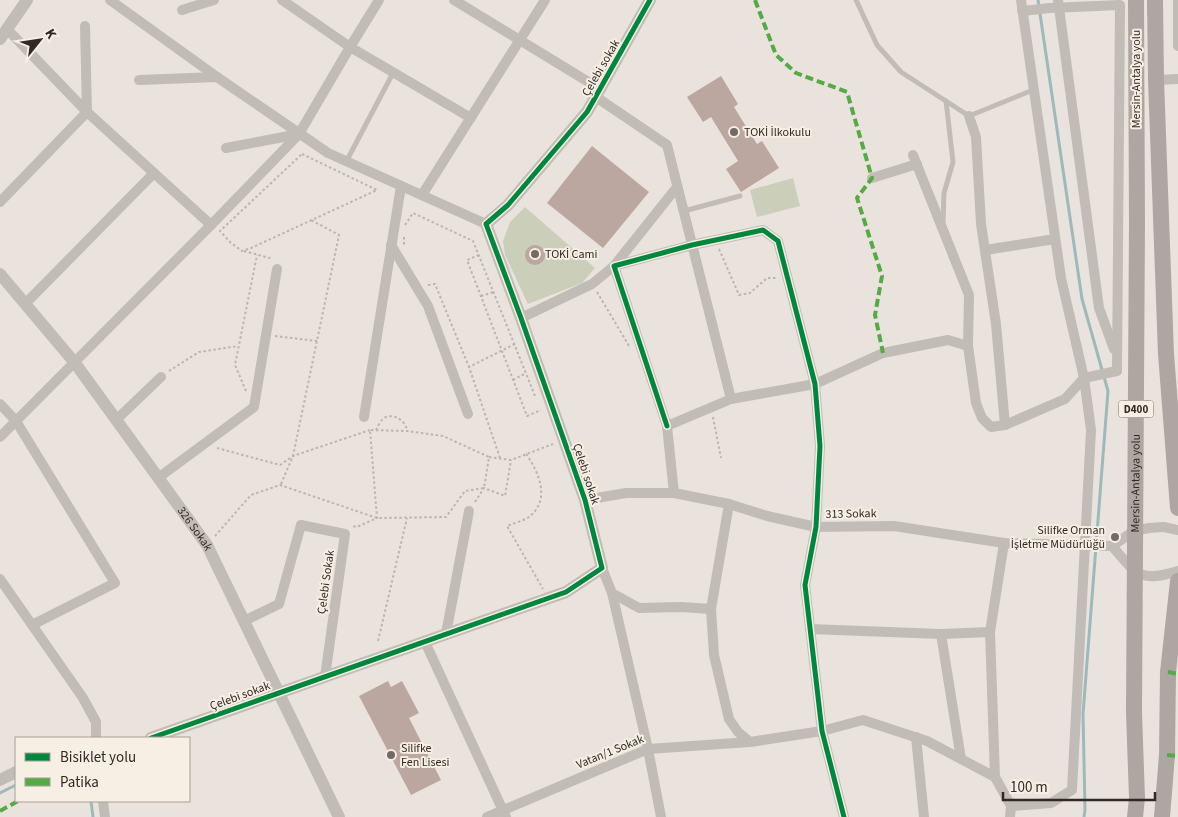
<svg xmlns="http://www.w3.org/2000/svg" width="1178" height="817" viewBox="0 0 1178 817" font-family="'Source Sans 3',sans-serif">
<rect width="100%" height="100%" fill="#eae3dd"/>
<g fill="#cbceb8">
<path d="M793 178 800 206 757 217 750 190Z"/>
<path d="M525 207 595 268 582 283 528 304 505 255 503 241 510 222Z"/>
</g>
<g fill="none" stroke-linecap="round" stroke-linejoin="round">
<g stroke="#9cbab9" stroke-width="3">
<path d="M1038 0 1082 299 1108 391 1083 714 1085 810 1084 817"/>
<path d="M0 793 16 785"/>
<path d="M91 801 93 817"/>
</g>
</g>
<g fill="#bca7a0">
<path d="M721 76 738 104 734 107 757 144 762 141 779 168 741 192 726 169 738 161 711 117 703 122 687 97Z"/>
<path d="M592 146 649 192 603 248 547 203Z"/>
<circle cx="535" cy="255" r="10"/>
<path d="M388 681 391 687 402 681 419 713 409 718 441 780 411 795 359 696Z"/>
</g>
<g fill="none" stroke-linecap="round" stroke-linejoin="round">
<g stroke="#bbb4b0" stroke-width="2" stroke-dasharray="2.5 2.5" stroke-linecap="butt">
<path d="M302 154 377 190 251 248 242 251 230 242 220 231Z"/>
<path d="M405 225 413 213 473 241 535 396"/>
<path d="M404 237V247"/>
<path d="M719 249 739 295 750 293 767 278H778"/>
<path d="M244 251 273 259"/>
<path d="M479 255 467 260 527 416 541 410"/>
<path d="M428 285 435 284 469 367"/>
<path d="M597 292 629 346"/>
<path d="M481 296 494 292"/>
<path d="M275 336 317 341"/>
<path d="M169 371 199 352 238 346"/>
<path d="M513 380 526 373"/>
<path d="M246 391 235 365 257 255"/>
<path d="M713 417 721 458"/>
<path d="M376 430C378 426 381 419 386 417 396 414 405 421 407 430"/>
<path d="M217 448 280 465 293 456 370 430"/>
<path d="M526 454C539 472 551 500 529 517 523 521 514 523 507 526L543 589"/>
<path d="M489 457 511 460 553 444"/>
<path d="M500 458 469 367 515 344"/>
<path d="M281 484 293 456 339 235 311 220"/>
<path d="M475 502 484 488 505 496 511 460"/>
<path d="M215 536 251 495 280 485 377 518 446 517 465 491 484 488 489 457 443 436 407 431 370 430 377 518 357 527 352 526"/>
<path d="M378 641 407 518"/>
</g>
<g stroke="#c2bcb7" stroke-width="5">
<path d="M856 0 877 45 901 72 969 116 1033 90"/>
<path d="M346 162 393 73"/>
<path d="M684 211 740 196"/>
<path d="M943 223 944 193 953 162 946 101"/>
</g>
<g stroke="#c2bcb7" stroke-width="10">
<path d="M110 0 217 77 328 153 486 224"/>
<path d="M282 0 350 47 471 118"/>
<path d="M454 0 600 89"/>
<path d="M1058 0 1099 308 1114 349"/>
<path d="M1178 0V46"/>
<path d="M182 10 214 0"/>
<path d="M85 26 87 112"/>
<path d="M7 29 87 112"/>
<path d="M139 80 217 77"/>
<path d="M1156 80 1178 79"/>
<path d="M596 97 667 145 731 399"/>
<path d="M969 116 976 137 981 224 996 324 1005 425"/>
<path d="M226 148 299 134"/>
<path d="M913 155 969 295 968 346 976 403 982 418 991 427 1005 425 1065 399 1084 378 1117 371 1120 5 1050 8 1022 11"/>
<path d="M872 178 917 164"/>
<path d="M422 195 545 0"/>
<path d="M0 202 87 112 211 225 299 134 350 47 379 0"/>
<path d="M391 245 428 306 468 414"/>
<path d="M985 250 1055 239"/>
<path d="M25 304 154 173"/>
<path d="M521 318 592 284 614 266 677 187"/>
<path d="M0 404 16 421 115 583 32 625"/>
<path d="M364 417 401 186"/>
<path d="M116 420 161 377"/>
<path d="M667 426 614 266 692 245 763 230 778 241 815 384 820 446 816 527 805 585 822 731 844 817"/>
<path d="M0 437 211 225"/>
<path d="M158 478 254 407 277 269"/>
<path d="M674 493 667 426 731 399 815 384 883 353 948 340 968 346"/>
<path d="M585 500 626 493H674L729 504 767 516 816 527 894 526 1004 543 1112 546 1134 531 1149 528 1164 527 1178 530"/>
<path d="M729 504 711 609 714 655 729 719 738 732 750 742 822 731 863 720 927 741 995 777 1011 806 1010 817"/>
<path d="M1112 546C1136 574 1140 583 1178 571"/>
<path d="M602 568 612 593 639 608 681 607 711 609"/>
<path d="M0 579 83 698 96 722V738"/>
<path d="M612 593 648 749 661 817"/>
<path d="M244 621 279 604 301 525 345 534 325 677"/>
<path d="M810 629 941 634 990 632"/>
<path d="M446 634 469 511"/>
<path d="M941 634 961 759"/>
<path d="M425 642 506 817"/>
<path d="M916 737 924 817"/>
<path d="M995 777 990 632 1004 543"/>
<path d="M103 801 105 817"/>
<path d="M1011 806 1051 803 1072 790 1091 430 1084 378 1061 278 1021 0"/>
<path d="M487 817 648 749 750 742"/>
</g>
<g stroke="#c2bcb7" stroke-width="12">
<path d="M0 39 27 0"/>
<path id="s1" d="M0 274 75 363 207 545 339 817"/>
<path d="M151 738 566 592 602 568 585 500 521 318 486 224 508 205 587 112 650 0"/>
<path d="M0 780 16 772"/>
</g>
<g stroke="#ada6a2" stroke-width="16">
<path d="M1155 0 1156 80 1166 354 1178 508"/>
<path id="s2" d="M1135 817 1137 798 1134 713 1137 223 1136 0"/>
<path d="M1162 817 1167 755 1168 672 1178 581"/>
</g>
<g stroke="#54ab44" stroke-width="4" stroke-dasharray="8 4" stroke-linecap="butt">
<path d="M755 0 776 55 796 73 847 92 872 178 857 198 882 276 875 315 883 353"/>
<path d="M1168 672 1178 674"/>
<path d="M1167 755 1178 756"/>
<path d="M0 811 18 801"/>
</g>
<g stroke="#f7eee4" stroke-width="8">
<g id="cycleway">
<path d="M667 426 614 266 692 245 763 230 778 241 815 384 820 446 816 527 805 585 822 731 844 817"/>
<path d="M151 738 566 592 602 568 585 500 521 318 486 224 508 205 587 112 650 0"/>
</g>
</g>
<use href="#cycleway" stroke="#00873e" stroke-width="5"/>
</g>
<g fill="#726a66" stroke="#f7eee4" stroke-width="2">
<circle cx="734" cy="132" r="5"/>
<circle cx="535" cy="254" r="5"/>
<circle cx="1115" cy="537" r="5"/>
<circle cx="391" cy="755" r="5"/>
</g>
<g text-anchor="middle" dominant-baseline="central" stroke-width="4" stroke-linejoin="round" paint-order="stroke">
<rect fill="#f7eee4" stroke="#6d645f" stroke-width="1" x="1118.5" y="400.5" width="35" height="17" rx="4"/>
<g font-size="11" font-weight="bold" fill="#322926">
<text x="1136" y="409">D400</text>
</g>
<g font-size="12" fill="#322926" stroke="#f7eee4">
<text transform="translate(601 68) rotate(-60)">Çelebi sokak</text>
<text transform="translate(1136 79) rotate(-90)">Mersin-Antalya yolu</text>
<text transform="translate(586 474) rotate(72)">Çelebi sokak</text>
<text stroke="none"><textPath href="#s2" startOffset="334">Mersin-Antalya yolu</textPath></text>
<text transform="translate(851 514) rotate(-1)">313 Sokak</text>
<text stroke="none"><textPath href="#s1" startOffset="321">326 Sokak</textPath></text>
<text transform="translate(326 582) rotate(-82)">Çelebi Sokak</text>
<text transform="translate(240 696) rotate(-20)">Çelebi sokak</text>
<text transform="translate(610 752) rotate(-22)">Vatan/1 Sokak</text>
</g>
<g font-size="12" fill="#322926" stroke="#f7eee4" text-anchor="start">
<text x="744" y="132">TOKİ İlkokulu</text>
<text x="545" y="254">TOKİ Cami</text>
<text x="1105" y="530" text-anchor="end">Silifke Orman<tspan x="1105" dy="14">İşletme Müdürlüğü</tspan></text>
<text x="401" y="748">Silifke<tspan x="401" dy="14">Fen Lisesi</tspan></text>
</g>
</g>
<rect x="15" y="737" width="175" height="65" fill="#f7eee4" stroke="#a89f98"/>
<rect x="25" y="753" width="25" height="8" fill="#00873e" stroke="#a89f98"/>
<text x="60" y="762" font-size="15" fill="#322926">Bisiklet yolu</text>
<rect x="25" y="778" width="25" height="8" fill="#54ab44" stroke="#a89f98"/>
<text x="60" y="787" font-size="15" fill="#322926">Patika</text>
<g transform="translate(40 40) rotate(60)" stroke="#f7eee4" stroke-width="4" paint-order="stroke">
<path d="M0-4L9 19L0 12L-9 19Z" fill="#322926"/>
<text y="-8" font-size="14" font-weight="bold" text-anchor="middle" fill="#322926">K</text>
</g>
<path d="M1003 792v8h152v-8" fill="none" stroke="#322926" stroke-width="2.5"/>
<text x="1010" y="792" font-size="15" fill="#322926" stroke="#f7eee4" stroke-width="4" paint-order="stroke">100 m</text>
</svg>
